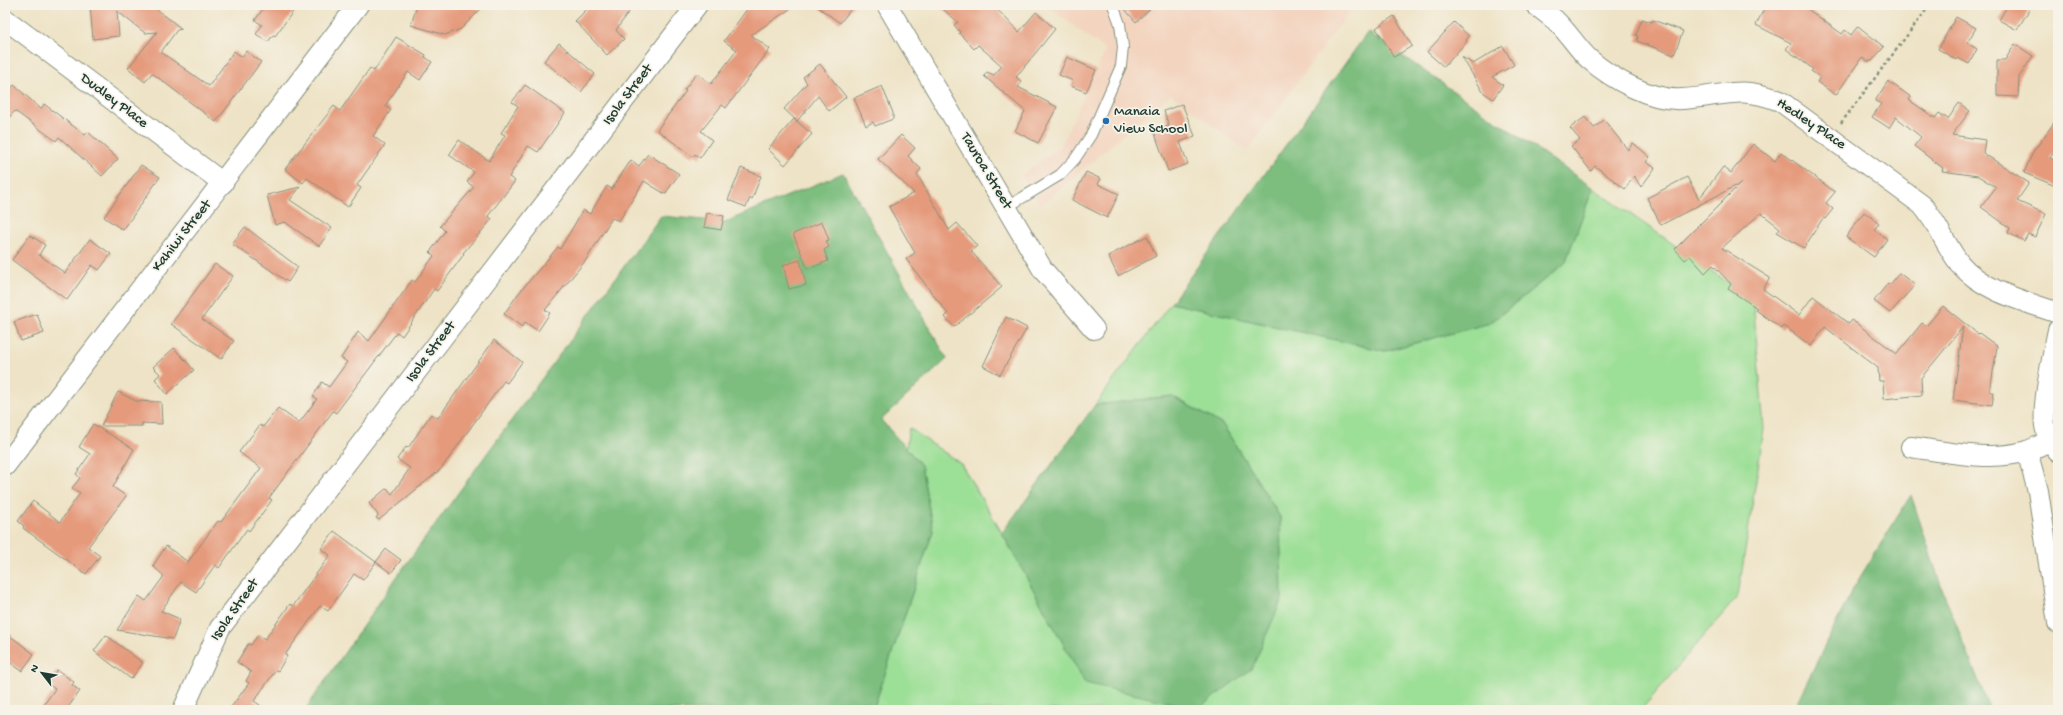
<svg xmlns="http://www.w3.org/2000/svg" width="2063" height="715" viewBox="0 0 2063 715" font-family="'Gochi Hand',sans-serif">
<rect width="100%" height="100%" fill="#f7f3e8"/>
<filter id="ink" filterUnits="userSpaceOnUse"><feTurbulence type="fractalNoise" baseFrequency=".025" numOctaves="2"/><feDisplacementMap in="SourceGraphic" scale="8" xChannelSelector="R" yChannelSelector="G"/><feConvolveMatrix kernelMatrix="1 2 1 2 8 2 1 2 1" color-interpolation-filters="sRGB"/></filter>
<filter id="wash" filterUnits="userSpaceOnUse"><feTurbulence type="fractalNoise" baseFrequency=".012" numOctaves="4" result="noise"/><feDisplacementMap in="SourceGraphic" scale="16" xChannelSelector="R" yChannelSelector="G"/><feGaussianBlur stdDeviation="0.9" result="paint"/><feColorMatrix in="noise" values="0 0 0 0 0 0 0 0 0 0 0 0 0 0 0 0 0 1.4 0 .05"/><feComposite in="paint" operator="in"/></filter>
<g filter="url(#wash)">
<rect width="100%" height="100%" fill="#eee3c6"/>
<path fill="#f3d4bf" d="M1046 5H1354L1247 151 1171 94 1041 205 1021 175 1060 147 1106 50Z"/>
<path fill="#9cdf96" stroke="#5e8e65" d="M1593 188 1753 300 1764 429 1738 596 1641 710H873L933 531 921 465 906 448 909 428 961 464 1002 533 1085 683 1282 599 1280 517 1223 425 1172 396 1095 405 1171 303 1385 351 1490 323 1565 263Z"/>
<g fill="#7dbe7f" stroke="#4e7e5a">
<path d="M1368 32 1593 188 1565 263 1490 323 1385 351 1171 303Z"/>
<path d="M843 173 947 359 881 420 921 465 933 531 873 710H305L401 571 661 216 725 222Z"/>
<path d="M1172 396 1223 425 1280 517 1282 599 1252 668 1198 709 1085 683 1002 533 1095 405Z"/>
<path d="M1911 495 1942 589 1990 710H1793L1854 587Z"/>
</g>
<g id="blocks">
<g fill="#e59a7b">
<path d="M90 5H151L182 29 177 30 161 52 209 86 234 51 242 57 246 51 261 62 216 122 152 73 145 82 128 68 157 32 145 33 117 11 119 36 93 39Z"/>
<path d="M266 5H298L275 36 273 35 268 42 256 34 262 25 255 20Z"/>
<path d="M417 5H485L461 29 445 35 411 25Z"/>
<path d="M591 5H634L616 30 624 39 607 55 575 21Z"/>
<path d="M750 5H796L751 35 770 49 726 108 722 105 701 131 712 140 700 158 695 154 693 157 657 130 686 91 684 90 697 73 711 84 737 50 724 41Z"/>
<path d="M815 5H854L840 23Z"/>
<path d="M938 5H993L1019 32 1036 12 1055 29 1016 77 1022 82 1018 87 1057 107 1038 143 1015 131 1025 111 984 76 987 72 994 75 1002 66 978 45 974 49 959 33 960 32 954 25 958 22Z"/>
<path d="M1121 5H1154L1136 22Z"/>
<path d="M1766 5H1802L1842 34 1845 30 1851 35 1858 26 1884 47 1872 61H1867L1862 57 1836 95 1817 82 1820 77 1811 71 1813 69 1786 49 1791 43 1756 25Z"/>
<path d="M2008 5H2032L2017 30 1999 20Z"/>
<path d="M1394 16 1412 46 1394 57 1376 28Z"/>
<path d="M1956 17 1976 28 1967 43 1977 49 1969 64 1958 58 1957 60 1938 49Z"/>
<path d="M1642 19 1652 22 1653 20 1683 31 1674 55 1637 41 1638 36 1636 35Z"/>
<path d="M1454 22 1469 36 1466 40 1467 41 1444 67 1427 52Z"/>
<path d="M396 37 426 55 425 57 432 62 420 80 408 72 385 106 391 110 373 136 385 145 357 185 361 188 348 207 307 178 303 183 285 169 334 106 340 111 370 68 374 71Z"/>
<path d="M559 43 595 74 581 92 544 61Z"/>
<path d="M2015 44 2033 56 2019 77 2018 97 1997 96V60H2005Z"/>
<path d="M1503 46 1514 65 1492 77 1503 85 1493 99 1483 92 1462 57 1473 64Z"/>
<path d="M1067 57 1096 70 1086 92 1071 86 1073 81 1059 75Z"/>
<path d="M820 64 846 97 829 111 818 96 797 121 784 109 807 83 803 77Z"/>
<path d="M1888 81 1911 97 1909 100 1935 118 1939 113 1948 119 1959 103 1970 111 1952 135 1985 140 1983 153 2029 183 2017 201 2046 214 2035 237 2028 234 2024 241 2008 233 2010 228 1981 207 1996 187 1978 176 1942 171 1943 168 1914 146 1921 137 1896 117 1889 128 1872 117 1881 104 1875 101Z"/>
<path d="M14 85 41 109 44 104 85 135 88 132 118 159 102 176 59 137 56 141 15 111 5 122V95Z"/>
<path d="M525 85 565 113 538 152 528 146 509 177 515 181 488 216 492 219 463 253 464 254 437 291 434 289 402 336 397 332 336 413 333 411 269 498 272 500 249 531 247 529 219 568 215 565 196 592 181 582 161 611 180 619 173 639 117 630 139 596 146 601 164 576 153 566 166 546 188 562 218 521 221 522 261 468 239 452 260 425 263 427 278 408 299 423 317 399 313 396 322 382 329 387 347 362 341 358 358 332 369 341 412 280 415 282 434 256 430 252 445 231 440 226 474 187 467 182 474 172 449 155 459 140 489 161 505 135 501 133 518 106 512 102Z"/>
<path d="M882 86 893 113V119L875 126 873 122 866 126 854 98Z"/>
<path d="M1182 104 1195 136 1180 142 1188 164 1168 171 1154 131 1169 126 1164 111Z"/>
<path d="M1585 117 1594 128 1604 120 1628 150 1633 143 1650 157 1646 162 1655 168 1641 187 1634 176 1625 189 1595 166 1591 171 1571 146 1580 140 1570 128Z"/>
<path d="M2058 117V147L2050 158 2058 162V187L2024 173 2033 152Z"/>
<path d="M794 119 812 134 785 165 768 149Z"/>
<path d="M901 135 915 148 908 156 921 169 917 174 949 230 957 223 977 246 971 251 1002 287 954 327 945 317 948 314 906 259 915 253 889 207 914 193 878 159Z"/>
<path d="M1753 144 1775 161 1781 152 1835 192 1826 203 1833 209 1825 219 1823 218 1804 248 1777 232 1780 228 1761 213 1722 248 1770 278 1763 289 1799 315 1813 296 1849 324 1852 320 1897 354 1922 323 1926 326 1943 306 1978 334 1979 333 1997 346 1990 392H1994L1992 405 1953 400 1963 327 1921 378 1922 395 1884 399 1883 381H1879L1878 368 1825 327 1811 346 1784 326 1782 329 1756 310 1757 308 1728 289 1731 284 1713 265 1705 273 1690 256 1685 260 1675 249 1741 183 1661 225 1647 198 1687 177 1699 199 1723 167 1731 173Z"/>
<path d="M648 154 679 174 665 194 644 181 619 221 612 218 586 260 545 310 550 313 538 331 525 322 522 327 504 314 518 294 558 247 560 249 583 210 590 214 607 186 612 189 631 160 639 166Z"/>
<path d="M141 165 160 177 123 230 104 217Z"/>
<path d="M741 168 761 176 752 199 750 198 746 207 728 200Z"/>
<path d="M1086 172 1101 179 1098 184 1119 194 1107 218 1072 200Z"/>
<path d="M300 187 290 200 332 228 319 246 285 222 275 225 267 195Z"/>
<path d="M1864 212 1879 223 1874 230 1887 239 1874 257 1846 237Z"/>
<path d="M707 213 724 216 721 230 704 227Z"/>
<path d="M822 222 829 240 826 241 829 247 824 250 828 261 808 269 793 234Z"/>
<path d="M245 227 298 267 288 282 232 244Z"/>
<path d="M30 235 45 245 39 255 65 273 90 239 111 254 99 270 92 265 67 300 12 260Z"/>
<path d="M1147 236 1156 256 1118 276 1108 256Z"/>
<path d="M800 260 806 285 789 289 783 265Z"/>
<path d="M215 264 233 276 202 319 234 341 221 359 171 324Z"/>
<path d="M1899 273 1915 285 1890 313 1874 301 1888 283 1890 285Z"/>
<path d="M37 314 44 333 21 341 14 322Z"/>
<path d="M1006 317 1027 328 1000 375 983 366Z"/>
<path d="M494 340 522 362 507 383 504 381 441 469 379 520 376 518 378 515 369 503 387 488 392 494 410 468 397 459 406 447 408 448 431 414 438 418Z"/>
<path d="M174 348 194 370 167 394 155 379 160 374 153 367Z"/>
<path d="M118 392 136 401 161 402 162 424 142 423V426H101Z"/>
<path d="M93 424 134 449 113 487 126 496 88 547 100 556 86 574 23 528 24 526 18 521 33 501 60 522 80 493 72 488 80 478 76 474 90 454 79 447Z"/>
<path d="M334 531 376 562 363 580 354 574 328 611 320 606 285 655 287 656 278 671 276 670 254 701 267 710H229L249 683 246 681 251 672 237 662 248 644 251 645 258 635 265 639 290 604 293 606 330 555 321 549Z"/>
<path d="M386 549 401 560 391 573 376 562Z"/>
<path d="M5 632 34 654 22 671 5 659Z"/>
<path d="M106 635 143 663 131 679 94 651Z"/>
<path d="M57 670 74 682 72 685 80 691 66 710H40L55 689 47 683Z"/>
</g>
</g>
</g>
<g filter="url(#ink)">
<use href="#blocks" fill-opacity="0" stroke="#86907d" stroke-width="1"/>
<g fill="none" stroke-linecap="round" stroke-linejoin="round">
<g stroke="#86907d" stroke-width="12">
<path id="service" d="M1007 207 1060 175 1075 159 1091 135 1121 66 1123 47 1120 24 1113 5"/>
</g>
<g stroke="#86907d" stroke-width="22">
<g id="minor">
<path d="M887 5 1043 270 1094 329"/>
<path d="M1536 5C1542 10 1549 15 1555 20 1568 32 1577 48 1589 59 1612 79 1651 101 1682 99 1723 97 1738 84 1780 101L1922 205C1938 223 1945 245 1960 264 1984 292 2025 301 2058 313"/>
<path d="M5 19 223 183"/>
<path d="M2058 330C2053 355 2042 402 2045 426 2046 436 2052 444 2058 451"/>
<path d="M1911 447C1948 452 1991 462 2027 451 2035 448 2043 444 2050 441"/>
<path d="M2027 451 2038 491 2058 623"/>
<path d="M5 466 358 5"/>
<path d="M183 710 220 628 697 5"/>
</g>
</g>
<path stroke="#86907d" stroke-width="2.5" stroke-dasharray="3 3" stroke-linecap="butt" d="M1841 123 1930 5"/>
<use href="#service" stroke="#fff" stroke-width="10"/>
<use href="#minor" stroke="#fff" stroke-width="20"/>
</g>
</g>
<circle fill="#1f6fb2" stroke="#f7f3e8" stroke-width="1.5" cx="1106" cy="121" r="4"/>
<g text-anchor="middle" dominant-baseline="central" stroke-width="3.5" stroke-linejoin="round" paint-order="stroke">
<g font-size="15" fill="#1f3d34" stroke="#f7f3e8">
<text transform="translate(628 95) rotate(-53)">Isola Street</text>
<text transform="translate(114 101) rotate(37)">Dudley Place</text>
<text transform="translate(1811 124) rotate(34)">Hedley Place</text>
<text transform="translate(986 171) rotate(59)">Tauroa Street</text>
<text transform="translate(182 236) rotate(-52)">Kahiwi Street</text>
<text transform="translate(431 352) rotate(-53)">Isola Street</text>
<text transform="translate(235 610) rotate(-55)">Isola Street</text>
</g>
<g font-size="15" fill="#1f3d34" stroke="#f7f3e8" text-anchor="start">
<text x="1114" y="112">Manaia<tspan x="1114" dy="17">View School</tspan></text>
</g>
</g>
<rect width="2063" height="715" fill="none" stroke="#f7f3e8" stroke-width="20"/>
<g transform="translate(42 673) rotate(301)" stroke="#f7f3e8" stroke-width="3" paint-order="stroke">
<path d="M0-3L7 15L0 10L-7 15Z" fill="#1f3d34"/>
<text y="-6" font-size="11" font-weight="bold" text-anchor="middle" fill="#1f3d34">N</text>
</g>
</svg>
